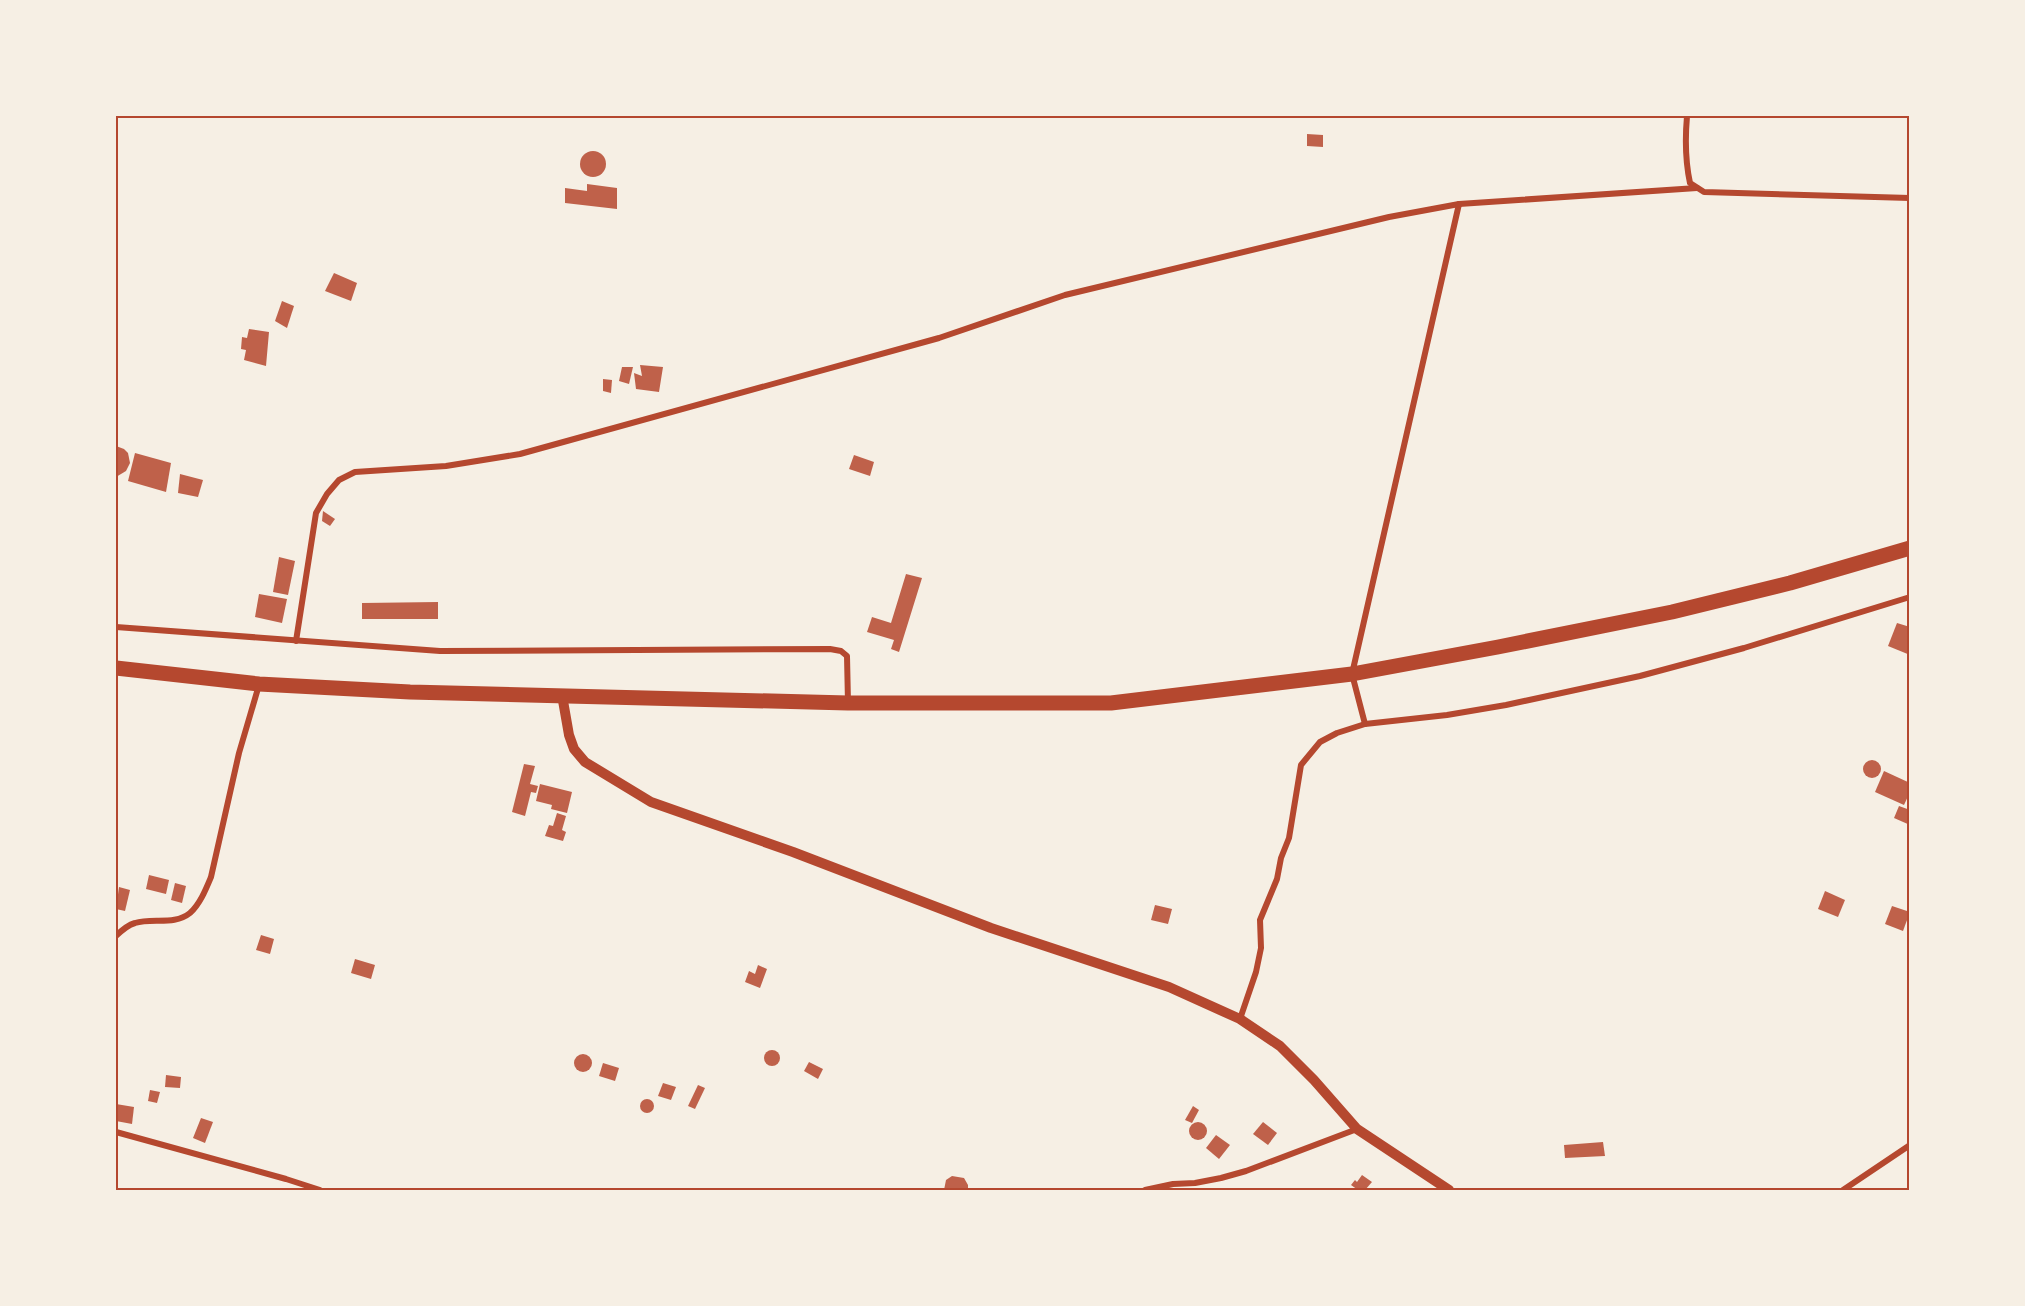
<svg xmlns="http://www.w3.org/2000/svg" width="2025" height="1306" viewBox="0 0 2025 1306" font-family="'Varela Round',sans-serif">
<rect width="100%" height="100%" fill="#f6efe4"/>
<g fill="#bf614a">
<path d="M1307 134 1323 135V147L1307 146Z"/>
<circle cx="593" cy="164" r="13"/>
<path d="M587 184 617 188V209L565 203V188L587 191Z"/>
<path d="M334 273 357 283 351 301 325 291Z"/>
<path d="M282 301 294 306 287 328 275 321Z"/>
<path d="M249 329 269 332 266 366 244 360 246 350 241 349 242 337 247 338Z"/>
<path d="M640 365 663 367 659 392 636 389 634 373 642 376Z"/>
<path d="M622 367H633L629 384 619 381Z"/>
<path d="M603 379 612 380 611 393 603 391Z"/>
<path d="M116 446 124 449 128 453 130 463 126 471 116 477Z"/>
<path d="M135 453 171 463 166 492 128 481Z"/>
<path d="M854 455 874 462 870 476 849 469Z"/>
<path d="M180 474 203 480 198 497 178 493Z"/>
<path d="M323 511 335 519 330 526 322 521Z"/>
<path d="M279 557 295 561 288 595 273 592Z"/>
<path d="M906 574 922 578 899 652 891 649 894 640 867 632 872 617 891 623Z"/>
<path d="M259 594 287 599 282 623 255 617Z"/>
<path d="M438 602V619H362V603Z"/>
<path d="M1897 623 1910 627V655L1888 646Z"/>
<circle cx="1872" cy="769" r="9"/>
<path d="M524 764 535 766 530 784 538 786 536 793 531 792 525 816 512 812Z"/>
<path d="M1884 771 1910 783V792L1904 805 1875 792Z"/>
<path d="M540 784 572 792 567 813 551 809 552 805 536 801Z"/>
<path d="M1899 806 1910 810V825L1894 818Z"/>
<path d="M557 813 566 816 562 830 566 832 563 841 545 836 549 825 553 826Z"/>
<path d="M149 875 169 880 166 894 146 889Z"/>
<path d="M175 883 186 886 182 903 171 900Z"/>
<path d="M119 887 130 890 125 911 116 909Z"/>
<path d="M1825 891 1845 900 1838 917 1818 909Z"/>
<path d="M1155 905 1172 909 1168 924 1151 920Z"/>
<path d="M1892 906 1910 912 1903 931 1885 924Z"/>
<path d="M261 935 274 939 270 954 256 950Z"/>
<path d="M355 959 375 965 371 979 351 973Z"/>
<path d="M758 965 767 969 760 988 745 982 749 971 755 974Z"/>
<circle cx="772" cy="1058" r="8"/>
<circle cx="583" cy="1063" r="9"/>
<path d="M809 1062 823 1069 818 1079 804 1071Z"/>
<path d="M603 1063 619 1068 615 1081 599 1076Z"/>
<path d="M166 1075 181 1077 180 1088 165 1087Z"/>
<path d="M663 1083 676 1087 671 1100 658 1096Z"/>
<path d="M698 1085 705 1088 695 1109 688 1106Z"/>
<path d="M150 1090 160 1092 157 1103 148 1101Z"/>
<circle cx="647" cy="1106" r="7"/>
<path d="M116 1104 134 1107 132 1124 116 1121Z"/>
<path d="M1193 1106 1199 1110 1192 1123 1185 1120Z"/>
<path d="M201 1118 213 1122 205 1143 193 1138Z"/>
<circle cx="1198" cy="1131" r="9"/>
<path d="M1263 1122 1277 1133 1268 1145 1253 1134Z"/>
<path d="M1216 1135 1230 1145 1219 1159 1206 1148Z"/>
<path d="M1603 1142 1605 1156 1565 1158 1564 1145Z"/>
<path d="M1362 1175 1372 1182 1365 1190H1358L1351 1185 1355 1180 1357 1182Z"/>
<path d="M952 1176 964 1178 968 1185V1190L974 1188 980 1190H944L946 1180Z"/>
</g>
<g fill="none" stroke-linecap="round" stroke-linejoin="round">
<g stroke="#b5482f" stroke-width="6">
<path d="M1687 116C1685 139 1685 160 1690 183L1704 192 1910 198"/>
<path d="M116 627 440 651 830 649 841 651 847 656 848 703"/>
<path d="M296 641 316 513 327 494 339 480 355 472 446 466 520 454 939 338 1065 295 1389 217 1459 204 1697 188"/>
<path d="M1365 724 1352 674 1459 204"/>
<path d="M116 936C121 931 128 925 135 923 152 917 174 926 190 913 200 904 206 889 211 877L239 753 259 685"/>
<path d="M1240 1019 1256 972 1261 948 1260 920 1277 879 1281 858 1289 838 1301 765 1320 742 1337 733 1365 724 1447 715 1506 705 1640 676 1744 648 1910 597"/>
<path d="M116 1132 286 1179 320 1190"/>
<path d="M1145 1190 1173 1184 1195 1183 1221 1178 1246 1171 1357 1129"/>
<path d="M1843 1190 1910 1145"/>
</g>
<path stroke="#b5482f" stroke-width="10" d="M562 695 569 735 574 749 585 762 651 802 793 852 991 928 1169 987 1240 1019 1280 1046 1314 1080 1357 1129 1449 1190"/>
<path stroke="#b5482f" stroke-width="15" d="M116 668 259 684 410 692 848 703H1111L1352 674 1498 647 1672 612 1790 583 1910 548"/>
</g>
<rect width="2025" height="1306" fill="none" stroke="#f6efe4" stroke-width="234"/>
<rect x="117" y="117" width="1791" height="1072" fill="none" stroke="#b5482f" stroke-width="2"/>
</svg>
